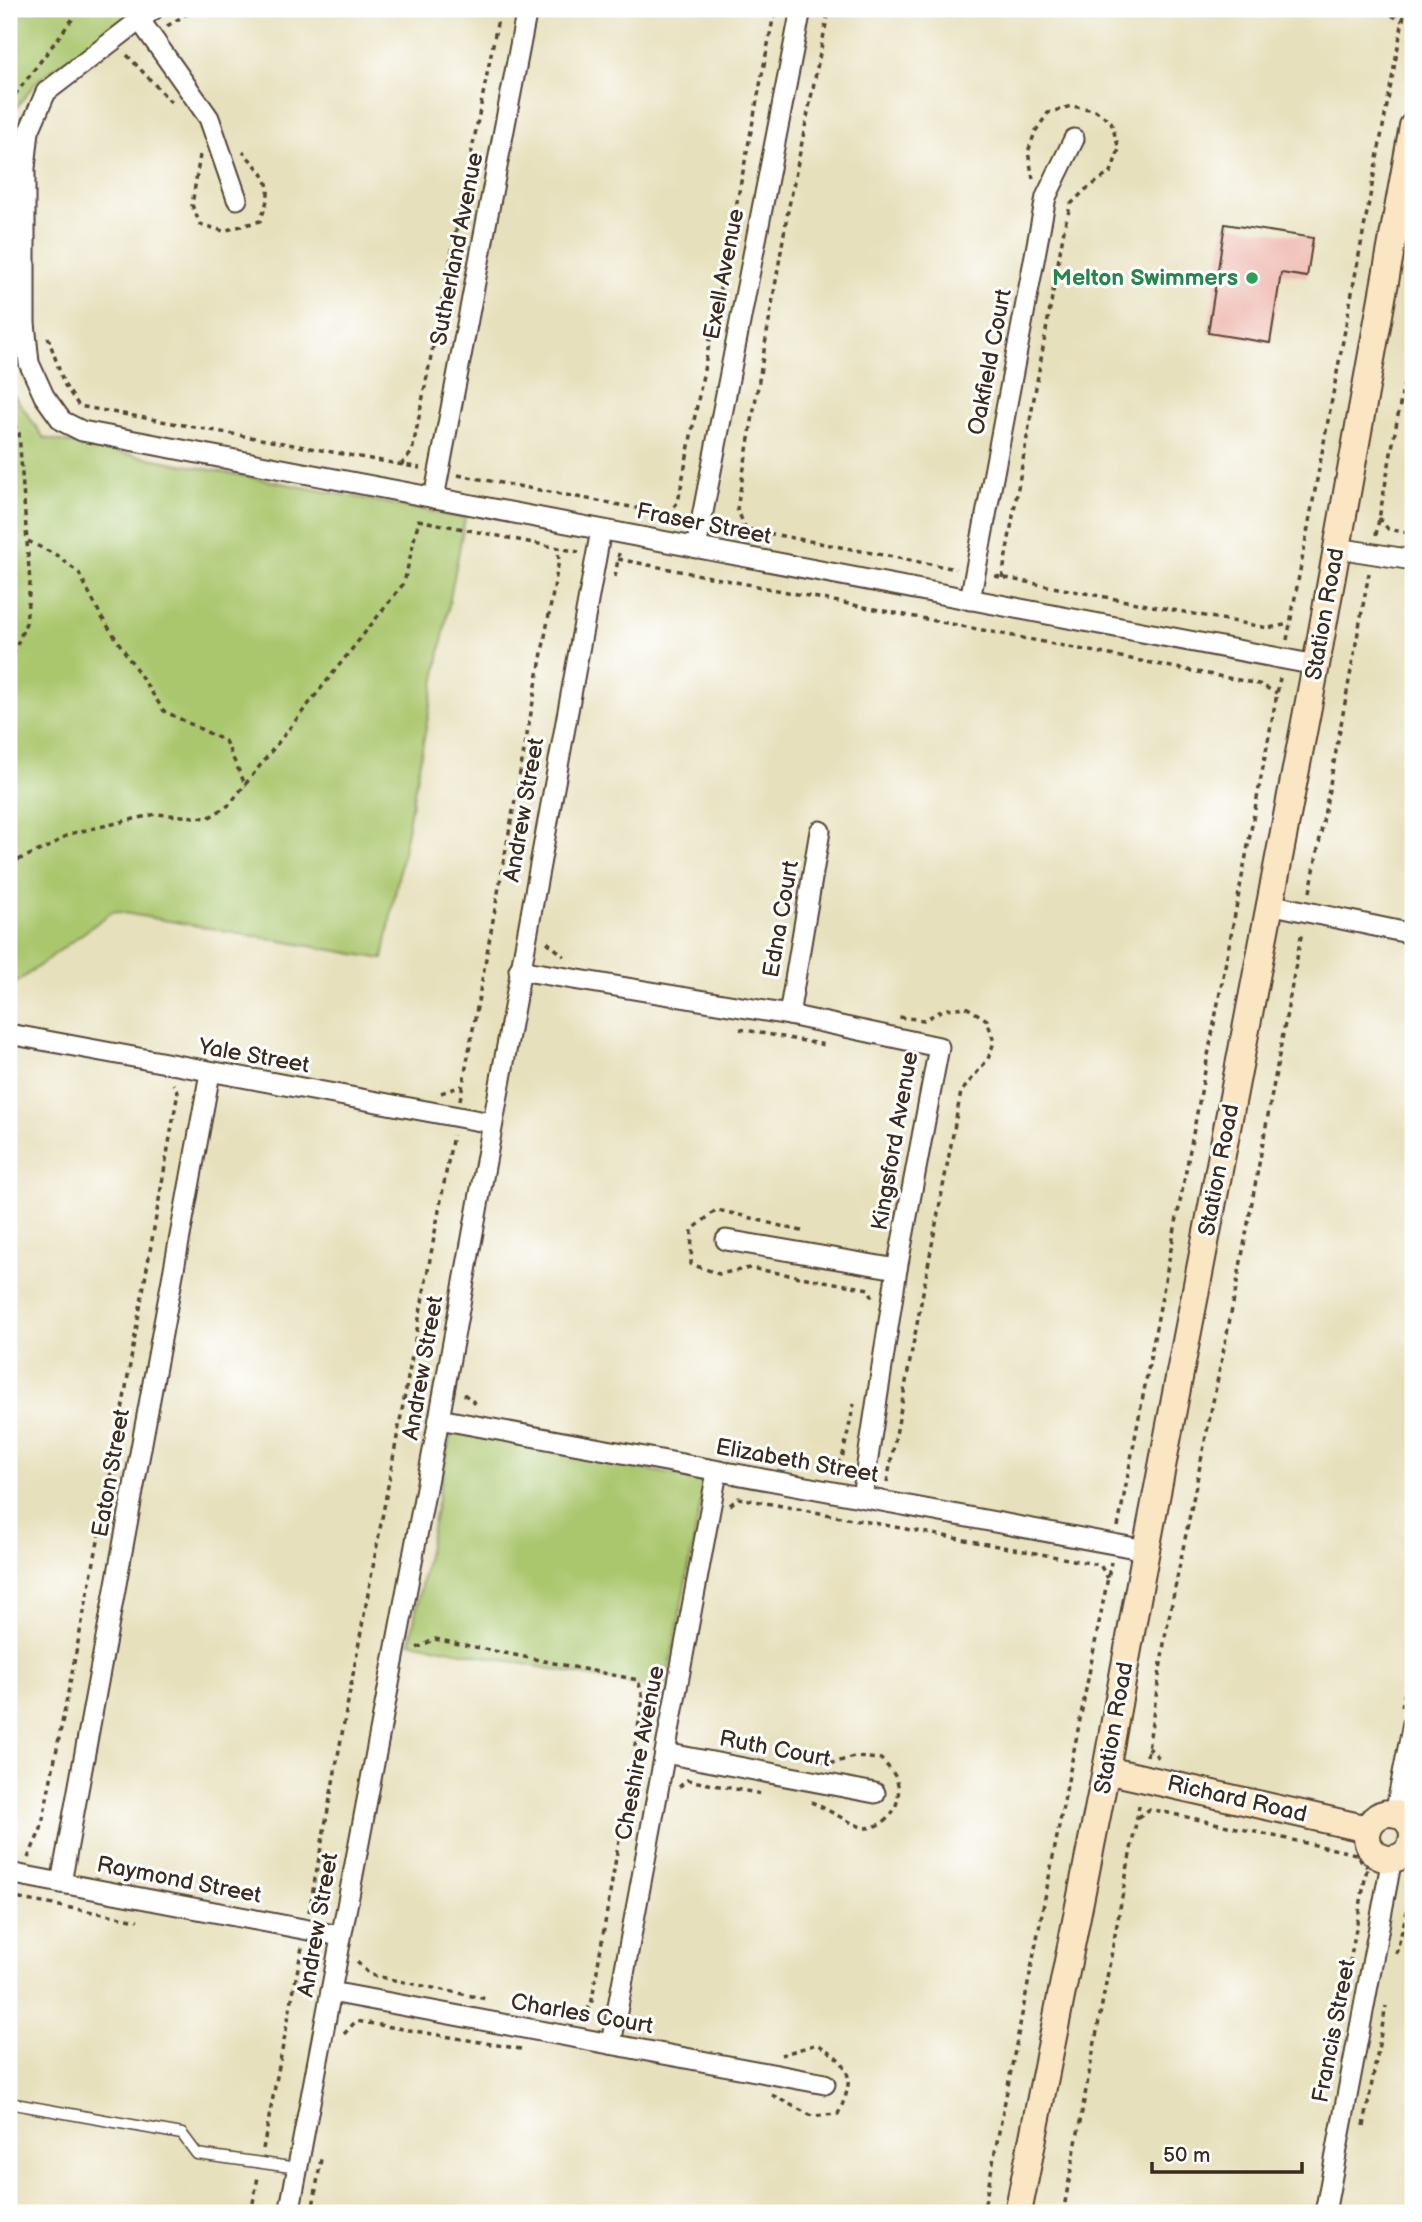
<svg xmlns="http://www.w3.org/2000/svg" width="1422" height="2222" viewBox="0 0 1422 2222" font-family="'Balsamiq Sans',sans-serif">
<rect width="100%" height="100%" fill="#fff"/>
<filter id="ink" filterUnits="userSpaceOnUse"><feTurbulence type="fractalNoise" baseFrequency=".0143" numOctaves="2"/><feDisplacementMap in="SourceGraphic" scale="14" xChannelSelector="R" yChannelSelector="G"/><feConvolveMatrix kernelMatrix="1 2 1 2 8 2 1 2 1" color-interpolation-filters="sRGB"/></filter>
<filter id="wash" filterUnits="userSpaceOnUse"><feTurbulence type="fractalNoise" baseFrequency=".00686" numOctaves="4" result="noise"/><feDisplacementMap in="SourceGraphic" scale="28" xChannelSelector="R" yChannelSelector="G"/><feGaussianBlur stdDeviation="1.57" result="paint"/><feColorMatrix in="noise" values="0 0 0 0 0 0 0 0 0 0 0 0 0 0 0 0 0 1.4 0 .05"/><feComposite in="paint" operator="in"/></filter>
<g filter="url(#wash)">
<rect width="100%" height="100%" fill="#e7e0bc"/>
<g fill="#abc76e" stroke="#737846" stroke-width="2">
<path d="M9 9H138L38 80 9 117Z"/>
<path d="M9 388 44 438 465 518 383 959 113 911 9 988Z"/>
<path d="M451 1432 705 1481 665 1691 410 1642Z"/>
</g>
<g id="blocks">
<path fill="#edb3a9" d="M1225 224 1313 238 1307 277 1281 273 1270 343 1208 333Z"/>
</g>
</g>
<g filter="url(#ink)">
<use href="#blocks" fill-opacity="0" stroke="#554536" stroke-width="2"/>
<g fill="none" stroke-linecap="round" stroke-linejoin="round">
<g stroke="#554536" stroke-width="13">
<path id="lane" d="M9 2103 182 2134 197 2154 298 2168"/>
</g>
<g stroke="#554536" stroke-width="23">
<g id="street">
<path d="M154 9 46 92 29 131 25 168V323L29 363 44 396 62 421 82 431 1316 665"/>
<path d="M139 19 209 118 237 199"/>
<path d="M434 498 527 9"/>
<path d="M696 548 801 9"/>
<path d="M1337 548 1413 560"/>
<path d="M970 600 1046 197 1074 139"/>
<path d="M1269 904 1413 934"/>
<path d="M519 970 789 1015 939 1047 897 1269 862 1497"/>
<path d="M789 1015 820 831"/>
<path d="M9 1034 491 1123"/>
<path d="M726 1240 897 1269"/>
<path d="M439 1419 1146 1550"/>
<path d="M665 1753 875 1793"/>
<path d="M1395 1814 1413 1723"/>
<path d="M9 1873 340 1936"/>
<path d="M61 1883 210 1073"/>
<path d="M331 1992 825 2084"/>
<path d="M611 2044 717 1472"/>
<path d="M292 2213 291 2203 439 1419 601 530"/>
<path d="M1325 2213 1392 1858"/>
</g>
</g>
<g stroke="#554536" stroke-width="30">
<g id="secondary">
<path d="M1106 1770 1368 1829"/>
<circle cx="1390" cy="1836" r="23"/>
<path d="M1018 2213 1106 1770 1146 1550 1316 665 1413 126"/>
</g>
</g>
<g stroke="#554536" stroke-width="3.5" stroke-dasharray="5 5" stroke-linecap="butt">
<path d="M1373 9 1384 11 1402 21"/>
<path d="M167 26 195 9"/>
<path d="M127 55 171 102"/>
<path d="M9 103 77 13 84 9"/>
<path d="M200 155 192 205 200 224 223 231 260 221C275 184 269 180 243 152"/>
<path d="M48 337 64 384 79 406 420 468"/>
<path d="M9 415 19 433 30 583 26 623 9 664"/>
<path d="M401 465 412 452 500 9"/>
<path d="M458 475 685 517"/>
<path d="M667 514 678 502 775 9"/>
<path d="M1379 518 1388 529 1413 534"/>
<path d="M418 520 579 552"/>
<path d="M720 524 956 569"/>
<path d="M746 529 737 509 787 216 829 9"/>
<path d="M1376 535 1413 334"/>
<path d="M28 541 58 556 79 573 101 616 164 711 225 741 246 786"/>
<path d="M618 559 1259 684 1277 693"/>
<path d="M995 576 1268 628 1290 624"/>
<path d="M615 577 619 553"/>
<path d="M1002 578 1065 224 1071 204 1085 190 1111 172 1119 149 1111 122 1095 110 1071 106 1048 113 1035 132 1028 152 1033 179"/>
<path d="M1287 640 1405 9"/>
<path d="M9 864 50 846 69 834 156 814 208 818 229 805 404 583 419 519"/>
<path d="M1310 892 1369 573"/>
<path d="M547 942 564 956"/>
<path d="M740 1029 825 1045"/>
<path d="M441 1093 462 1086"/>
<path d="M460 1100 559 560 557 547"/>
<path d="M802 1231C773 1225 745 1215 716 1210L692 1230 691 1264 719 1274 750 1268 869 1289 873 1298"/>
<path d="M464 1394 477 1405"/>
<path d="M830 1471 842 1459 854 1404"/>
<path d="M887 1482 961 1092 988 1059 994 1042 987 1020 966 1007 945 1009 924 1020 899 1017"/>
<path d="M730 1505 739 1498 1100 1565 1108 1578"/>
<path d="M1118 1527 1280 678"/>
<path d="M417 1648 435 1639 638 1680 643 1698 591 2006 577 2017"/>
<path d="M1402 1707 1413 1651"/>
<path d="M1148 1747 1160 1759"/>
<path d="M1147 1756 1165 1637 1235 1294 1302 931"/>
<path d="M679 1787 687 1780 762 1794"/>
<path d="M811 1802C822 1806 858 1828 865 1828 890 1827 903 1802 897 1781 895 1773 886 1765 881 1759L854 1757 833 1763 817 1760"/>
<path d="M1138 1817 1150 1809 1347 1852 1356 1854 1367 1867"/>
<path d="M28 1858 41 1829 106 1501 178 1092 173 1084"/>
<path d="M9 1897 138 1920"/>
<path d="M309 1912 453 1135"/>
<path d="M1396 1954 1413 1888"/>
<path d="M357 1962 370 1975 487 1999"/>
<path d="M1339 2022 1367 1868"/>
<path d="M344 2034 356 2021 521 2049"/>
<path d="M772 2095 812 2116 838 2114C856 2077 851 2064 817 2044L781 2055"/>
<path d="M1364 2126 1386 2006"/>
<path d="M263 2149 302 1947"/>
<path d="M251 2213 258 2177"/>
<path d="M316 2213 313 2207 321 2159"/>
<path d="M983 2213 1111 1562"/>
<path d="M1063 2213 1140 1801"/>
</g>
<use href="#lane" stroke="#fff" stroke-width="10"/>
<use href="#street" stroke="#fff" stroke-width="19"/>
<use href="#secondary" stroke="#fbe6c4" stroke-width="26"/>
</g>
</g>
<circle fill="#2e9e5b" stroke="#fff" stroke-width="2.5" cx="1252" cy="278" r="7"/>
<g text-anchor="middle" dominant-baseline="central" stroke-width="6" stroke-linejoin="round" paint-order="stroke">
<g font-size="23" fill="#3b2a1e" stroke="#fff">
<text transform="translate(457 249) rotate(-79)">Sutherland Avenue</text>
<text transform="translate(724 274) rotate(-79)">Exell Avenue</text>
<text transform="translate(990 362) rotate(-79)">Oakfield Court</text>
<text transform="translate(704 524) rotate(11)">Fraser Street</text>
<text transform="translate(1325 614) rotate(-80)">Station Road</text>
<text transform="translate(524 810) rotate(-80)">Andrew Street</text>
<text transform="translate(781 919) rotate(-80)">Edna Court</text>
<text transform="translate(254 1056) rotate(10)">Yale Street</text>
<text transform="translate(895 1141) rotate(-80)">Kingsford Avenue</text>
<text transform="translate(1219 1170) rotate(-79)">Station Road</text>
<text transform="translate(423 1368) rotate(-80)">Andrew Street</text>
<text transform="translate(797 1461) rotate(10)">Elizabeth Street</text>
<text transform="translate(111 1473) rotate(-80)">Eaton Street</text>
<text transform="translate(1114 1728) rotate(-80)">Station Road</text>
<text transform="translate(775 1749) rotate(11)">Ruth Court</text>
<text transform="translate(640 1753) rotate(-79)">Cheshire Avenue</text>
<text transform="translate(1237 1799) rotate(13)">Richard Road</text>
<text transform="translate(179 1880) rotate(11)">Raymond Street</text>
<text transform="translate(318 1925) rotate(-80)">Andrew Street</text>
<text transform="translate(582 2014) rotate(10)">Charles Court</text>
<text transform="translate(1334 2031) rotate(-79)">Francis Street</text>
</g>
<g font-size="23" font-weight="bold" fill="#27864d" stroke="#fff" text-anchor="end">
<text x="1238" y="278">Melton Swimmers</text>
</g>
</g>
<rect width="1422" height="2222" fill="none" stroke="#fff" stroke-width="35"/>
<path d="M1152 2162v10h150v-10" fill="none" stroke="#3b2a1e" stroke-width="3.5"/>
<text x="1163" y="2162" font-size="21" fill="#3b2a1e" stroke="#ffffff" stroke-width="5" paint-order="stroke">50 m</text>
</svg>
